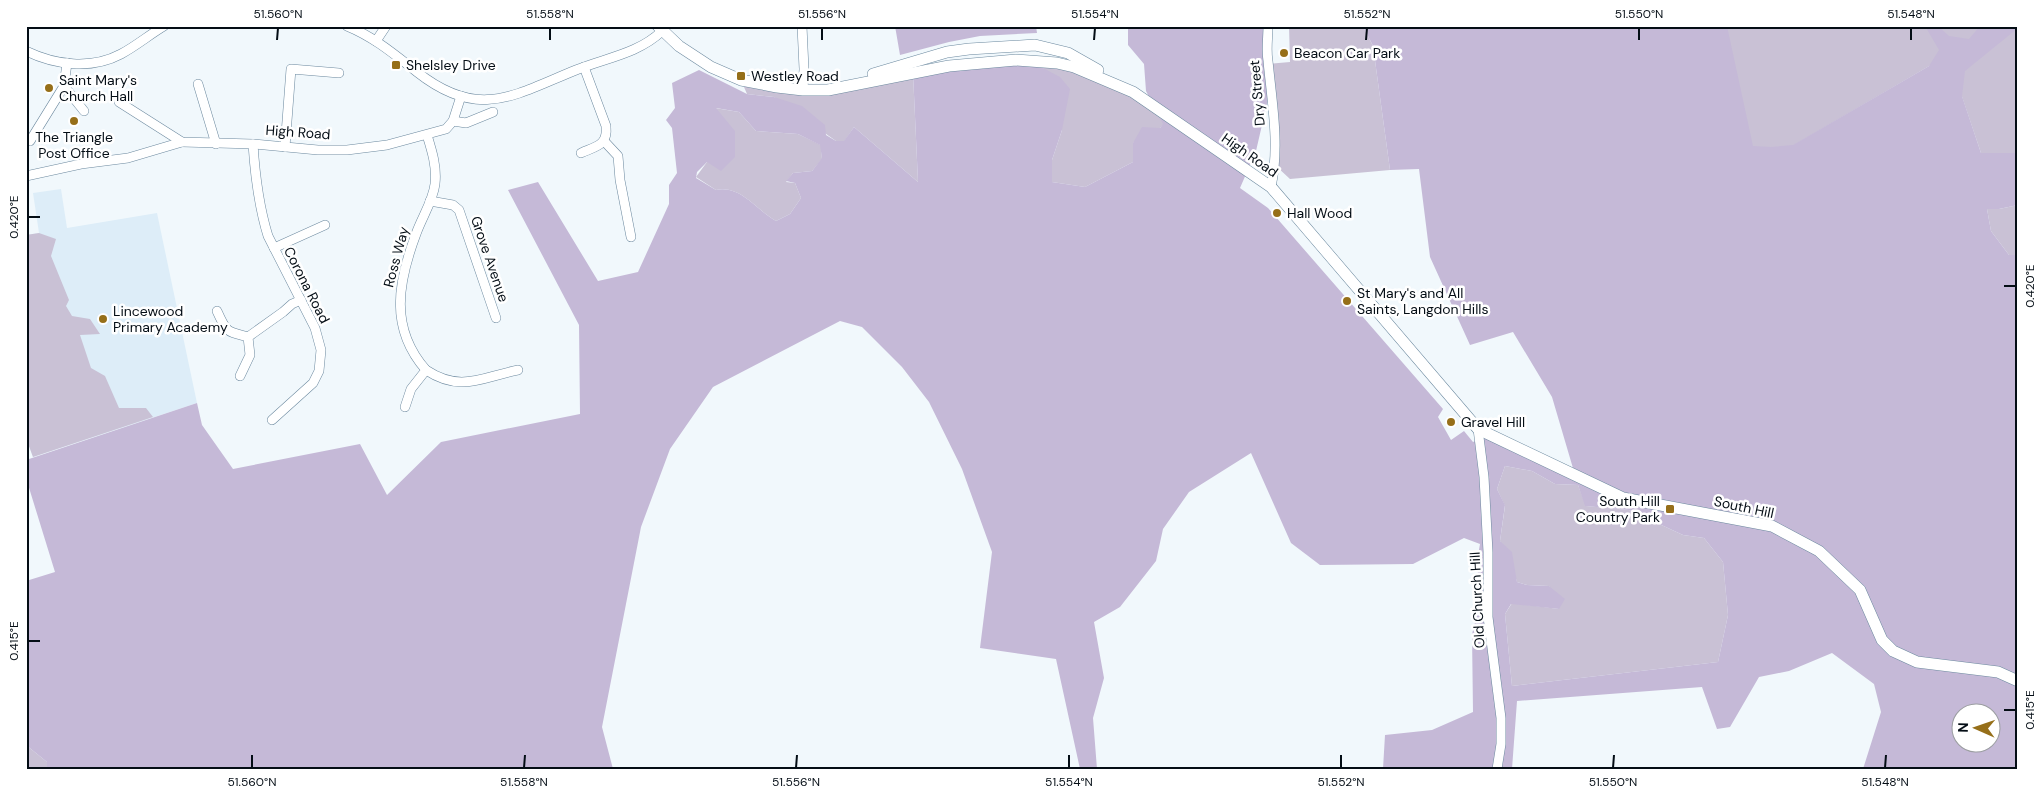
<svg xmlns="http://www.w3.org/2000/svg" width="2044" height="795" viewBox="0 0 2044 795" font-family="'DM Sans',sans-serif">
<rect width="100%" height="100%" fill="#f1f8fc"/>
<path fill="#ddedf8" d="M61 189 67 228 157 213 197 403 33 457 26 438V235L39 233 33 193Z"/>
<g fill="#c9c1d5">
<path d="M1289 26H1363L1373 46 1390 170 1290 179 1276 166 1268 64 1290 62Z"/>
<path d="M1713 26H2018V153H1981L1948 55 1743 175Z"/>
<path d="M1030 61 1057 63 1155 108 1164 124 1160 128 1133 143V162L1085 187 1052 182V160L1062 130Z"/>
<path d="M913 73 918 182 854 127 844 142 836 141 774 97 747 94 741 80 803 90Z"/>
<path d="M715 108 739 112 756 131 798 134 821 145 822 159 812 171 793 173 786 182 795 183 801 198 790 214 776 221C756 210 741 185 716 190L696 177 707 162Z"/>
<path d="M2018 205V255H2009L1991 231 1987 209H1999Z"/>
<path d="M39 233 56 239 51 256 69 300 66 306 72 316 90 319 100 334 80 335 91 368 105 376 119 408H146L153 417 33 457 26 438V235Z"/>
<path d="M1505 466 1532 471 1555 484 1578 485 1586 506 1629 510 1683 535 1704 538 1723 562 1728 615 1718 662 1512 686 1505 614 1512 603 1559 609 1549 586 1527 585 1517 582 1514 572 1500 541 1505 506 1497 489Z"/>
<path d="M26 745 47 762V769H26Z"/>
</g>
<g fill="#c5b9d7" fill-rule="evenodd">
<path d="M895 26H1036L1037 33 980 36 949 42 900 55Z"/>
<path d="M1128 26H1267L1268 99 1256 151 1240 188 1268 208 1443 409 1438 417 1451 440 1464 431 1473 442 1486 437 1575 475 1552 397 1513 332 1470 345 1430 257 1419 169 1390 170 1373 46 1363 26H1727L1753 146 1771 147 1793 145 1929 66 1939 50 1925 26H1938L1949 36 1969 39 1980 26H2018V28L1965 71 1962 96 1981 153H2018V205L1999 209H1987L1991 231 2009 255H2018V769H1863L1881 712 1874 684 1832 653 1789 671 1759 677 1730 727 1717 729 1702 687 1517 701 1512 769H1383L1385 735 1432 730 1473 712 1472 634 1480 604 1477 561 1480 544 1464 538 1413 564 1320 565 1291 543 1251 453 1189 492 1163 529 1156 561 1120 607 1094 622 1104 678 1093 718 1097 769H1080L1056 659 980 648 992 552 962 469 929 402 902 367 862 327 840 321 713 387 670 449 641 527 602 727 613 769H47V762L26 745V581L55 572 26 478V460L197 403 202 425 233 469 360 444 387 495 441 442 580 414 579 325 508 190 538 182 598 281 638 272 669 204V185L677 173 672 128 666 120 675 108 672 83 699 70 747 94 774 97 802 106 825 125 826 135 836 141H844L854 127 918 182 913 73 1030 61 1060 77 1070 89 1062 130 1052 160V182L1085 187 1133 162V143L1142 127 1160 128 1163 124 1146 91 1144 64 1128 45ZM716 108 739 112 756 131 798 134 820 145 822 158 812 171 793 173 786 181 795 183 801 198 790 214 776 221C756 210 741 185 716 190L696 178 697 172 707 162 721 171 735 157V131ZM1505 466 1532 471 1555 484 1578 485 1585 506 1629 510 1683 535 1704 538 1723 562 1728 615 1718 662 1512 686 1505 614 1511 604 1559 609 1565 599 1549 586 1527 585 1517 582 1512 552 1500 541 1505 505 1497 489ZM1962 712H1992V742H1962Z"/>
</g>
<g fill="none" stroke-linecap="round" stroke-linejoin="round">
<g stroke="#6c899f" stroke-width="10">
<g id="minor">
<path d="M347 26C374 37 394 54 417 72 479 121 514 95 576 70 605 58 638 54 662 31"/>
<path d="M802 26 804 69 803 90"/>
<path d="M1268 26C1268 38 1266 50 1268 61 1272 103 1280 146 1271 187"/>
<path d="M376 41 386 26"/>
<path d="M26 51C55 65 91 70 121 54 136 46 149 35 164 26"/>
<path d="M198 84 216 144"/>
<path d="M64 86 84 111"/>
<path d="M119 102 182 142 253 144 318 150H347L387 145 446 129 453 121 461 96"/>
<path d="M453 121 466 123 493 112"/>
<path d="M30 141 64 86 67 63"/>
<path d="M604 141 618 156 620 180 631 237"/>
<path d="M253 144C255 175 259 207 268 236L315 328 321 350 319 371 313 383 272 420"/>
<path d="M285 147 291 69 339 73"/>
<path d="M581 153C597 146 608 145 606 126L584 67"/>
<path d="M26 176 81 164 128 158 182 142"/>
<path d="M430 201 453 205 459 210 496 318"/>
<path d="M274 248 325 225"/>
<path d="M217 311C227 333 226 331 248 337"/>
<path d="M426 370C461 393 482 377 518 370"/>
<path d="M240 376 250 355 248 337 283 312 292 304 301 300"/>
<path d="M405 407 411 389 426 370C389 328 398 282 416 234 422 217 433 201 435 184 437 167 432 151 427 135"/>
<path d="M1478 429 1484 477 1488 552V617L1501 718V744L1497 769"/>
</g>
</g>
<g stroke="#6c899f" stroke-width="12">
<g id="major">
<path d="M658 26 679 46 711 67 741 80 777 87 803 90H828L949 66 1016 60 1057 63 1074 67 1133 92 1271 187 1478 429 1623 498 1772 526 1819 551 1860 590 1882 640 1893 651 1917 662 1998 672 2018 681"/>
<path d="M873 74 947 52 969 49 1035 45 1068 53 1098 70"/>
</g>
</g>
<use href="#minor" stroke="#fff" stroke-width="9"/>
<use href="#major" stroke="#fff" stroke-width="11"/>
</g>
<path fill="none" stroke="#040d15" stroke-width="2" d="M277 40 278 28M550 40V28M822 40V28M1094 40 1095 28M1366 40 1367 28M1639 40V28M1911 40V28M28 217H40M2004 286H2016M28 641H40M2004 710H2016M252 768V755M524 768 525 755M796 768 797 755M1069 768V755M1341 768V755M1613 768 1614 755M1885 768 1886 755"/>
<g fill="#966f19" stroke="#fff" stroke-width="2">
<circle cx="1284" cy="53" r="5"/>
<rect x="391" y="60" width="10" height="10" rx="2.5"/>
<rect x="736" y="71" width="10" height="10" rx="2.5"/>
<circle cx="49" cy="88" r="5"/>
<circle cx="74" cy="121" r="5"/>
<circle cx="1277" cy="213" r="5"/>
<circle cx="1347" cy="301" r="5"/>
<circle cx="103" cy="319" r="5"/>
<circle cx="1451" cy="422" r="5"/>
<rect x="1665" y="504" width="10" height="10" rx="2.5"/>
</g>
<g text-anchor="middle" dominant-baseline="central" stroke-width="5" stroke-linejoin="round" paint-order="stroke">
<g font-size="14" fill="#040d15" stroke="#fff" text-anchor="start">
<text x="1294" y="53">Beacon Car Park</text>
<text x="406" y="65">Shelsley Drive</text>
<text x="751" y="76">Westley Road</text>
<text x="59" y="80">Saint Mary's<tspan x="59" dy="16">Church Hall</tspan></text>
<text x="74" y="137" text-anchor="middle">The Triangle<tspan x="74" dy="16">Post Office</tspan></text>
<text x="1287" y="213">Hall Wood</text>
<text x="1357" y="293">St Mary's and All<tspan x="1357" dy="16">Saints, Langdon Hills</tspan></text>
<text x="113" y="311">Lincewood<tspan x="113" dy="16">Primary Academy</tspan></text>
<text x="1461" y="422">Gravel Hill</text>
<text x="1660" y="501" text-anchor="end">South Hill<tspan x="1660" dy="16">Country Park</tspan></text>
</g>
<g font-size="14" fill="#040d15" stroke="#fff">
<text transform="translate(1257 93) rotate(-95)">Dry Street</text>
<text transform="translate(298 132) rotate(4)">High Road</text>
<text transform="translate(1250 155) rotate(35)">High Road</text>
<text transform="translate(396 257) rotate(-75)">Ross Way</text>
<text transform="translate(490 259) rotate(71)">Grove Avenue</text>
<text transform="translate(307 285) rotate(63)">Corona Road</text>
<text transform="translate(1744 507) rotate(12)">South Hill</text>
<text transform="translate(1477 600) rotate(-93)">Old Church Hill</text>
</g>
</g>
<rect width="2044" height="795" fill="none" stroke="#ffffff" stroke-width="55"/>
<g transform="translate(1976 728) rotate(272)"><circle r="24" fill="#ffffff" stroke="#9b9ea1"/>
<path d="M0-4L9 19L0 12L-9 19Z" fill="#966f19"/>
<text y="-8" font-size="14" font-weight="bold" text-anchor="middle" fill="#040d15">N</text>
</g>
<rect x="28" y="28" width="1988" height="740" fill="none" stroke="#040d15" stroke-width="2"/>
<g font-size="12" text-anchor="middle" fill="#040d15">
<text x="278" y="18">51.560°N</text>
<text x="550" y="18">51.558°N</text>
<text x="822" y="18">51.556°N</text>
<text x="1095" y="18">51.554°N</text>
<text x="1367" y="18">51.552°N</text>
<text x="1639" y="18">51.550°N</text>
<text x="1911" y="18">51.548°N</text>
<text transform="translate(14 217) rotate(-90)" y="4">0.420°E</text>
<text transform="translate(2030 286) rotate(-90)" y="4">0.420°E</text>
<text transform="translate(14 641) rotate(-90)" y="4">0.415°E</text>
<text transform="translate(2030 710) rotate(-90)" y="4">0.415°E</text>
<text x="252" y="786">51.560°N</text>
<text x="524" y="786">51.558°N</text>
<text x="796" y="786">51.556°N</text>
<text x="1069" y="786">51.554°N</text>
<text x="1341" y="786">51.552°N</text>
<text x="1613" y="786">51.550°N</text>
<text x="1885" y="786">51.548°N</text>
</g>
</svg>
